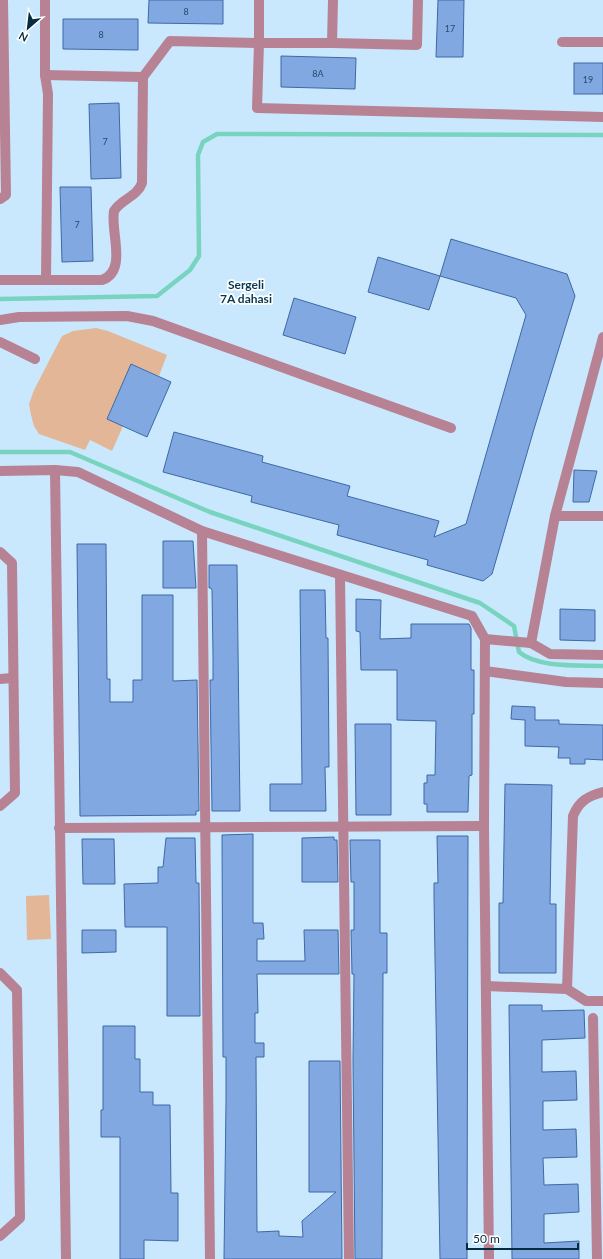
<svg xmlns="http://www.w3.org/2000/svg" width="603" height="1259" viewBox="0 0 603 1259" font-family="Lato,sans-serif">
<rect width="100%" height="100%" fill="#c9e8fd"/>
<g fill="#e2b697">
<path d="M96 328 108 331 167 355 159 376 131 364 123 426 112 451 90 440 85 450 39 434 34 426 31 415 29 404 34 390 62 336 73 331Z"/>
<path d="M49 895 51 939 27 940 26 896Z"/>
</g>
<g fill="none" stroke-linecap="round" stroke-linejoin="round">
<g stroke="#78d4be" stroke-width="4.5">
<path d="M0 299 157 296 190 270 199 256 198 155 203 142 217 134 603 135"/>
<path d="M0 452H70L210 512 480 603 514 626 519 652C538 668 578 665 603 666"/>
</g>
</g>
<g fill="#81a8e1" stroke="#3d69a6">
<path d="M149 0H223V24L148 23Z"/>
<path d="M438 0H464L463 57H436Z"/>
<path d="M63 19H138V50L63 49Z"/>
<path d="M281 56 356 58 355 89 281 87Z"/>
<rect x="574" y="63" width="29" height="31"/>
<path d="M119 103 121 178 91 179 89 104Z"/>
<path d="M60 187H91L93 261 62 262Z"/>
<path d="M451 239 567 274 575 296 534 429 492 574 483 581 427 565 428 560 337 535 339 525 251 502 252 496 163 472 174 432 263 456 262 462 350 486 347 496 439 521 434 537 466 524 526 315 516 298 440 276Z"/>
<path d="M378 257 440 276 429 310 368 292Z"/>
<path d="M294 298 356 317 345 354 283 335Z"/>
<path d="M131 364 171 382 147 437 107 419Z"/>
<path d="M574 470 597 471 589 502H573Z"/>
<path d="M163 541H193L196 588H163Z"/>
<path d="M77 544H106L107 679H110V702H133V680H142V595H173V681L197 680 199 811H196V815L80 816Z"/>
<path d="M209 565H237L240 811H212L210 680H213V656L212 590 211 588H209Z"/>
<path d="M300 590H325L326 638H328L329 767H325L326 811H270V784H302Z"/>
<path d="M356 599 381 600 380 639 411 638V624H469L471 628V670H474V714H472V775L469 776 468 812H427V804H424V783H427V775H435L436 721 397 720V670H361L360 632 356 631Z"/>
<path d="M560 609 595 610V641L560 640Z"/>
<path d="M512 706 535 707V720H559V724L603 725V760L585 759V764H570V758H558L559 747 525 746V720L511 719Z"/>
<path d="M355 724H391V815H356Z"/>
<path d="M505 784 552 785 550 904H556V973H499V903H503Z"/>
<path d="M253 834V923H263L264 939H257V961H305L304 930H338L339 974H257L258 1013H255V1043H264V1057H256L257 1232 279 1231V1236L303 1237 302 1221 336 1192H309V1061H340L342 1259H224L226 1101V1057H223L222 835Z"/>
<path d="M437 836H468L467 1259H440L434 897V883H438Z"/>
<path d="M334 837V840H337L338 882H302V838Z"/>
<path d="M166 838H195L196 883H199L200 1016H167V927H125L124 884 158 883V867H163Z"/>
<path d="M82 839H114L115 884H83Z"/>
<path d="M350 840H380V933H387V973H383L382 1259H355L353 1061 354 974H352L351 930H354V882H351Z"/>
<path d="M82 930H116V952L82 953Z"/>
<path d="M509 1005H542V1011L584 1010 585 1038 542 1040V1072L576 1071 577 1100 543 1101V1130L576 1129 577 1157 543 1158 544 1185 578 1184 579 1212 544 1214V1243L579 1241V1259H512Z"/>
<path d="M103 1026H135V1059H140V1092H153V1105H170L171 1193H178V1241L144 1240V1259H120V1137H101V1110H103Z"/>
</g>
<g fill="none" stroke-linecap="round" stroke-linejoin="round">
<g stroke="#b78294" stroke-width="10">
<path d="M45 0V75L48 94 46 280"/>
<path d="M333 0 332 43H259L257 108 603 117"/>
<path d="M562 42H603"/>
<path d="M332 43 417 45 418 0"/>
<path d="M45 75 143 77"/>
<path d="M0 199 6 195 3 0"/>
<path d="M0 280H102C128 271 110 231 114 211 121 199 137 197 142 183L143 77 170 41 259 43V0"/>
<path d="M0 320 19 317 127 316 153 321 451 428"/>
<path d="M603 337 555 516 531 643 550 654 603 655"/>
<path d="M0 342 35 359"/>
<path d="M55 470 66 1259"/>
<path d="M0 471 55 470 78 472 202 531 472 616 485 639 484 826 489 1259"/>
<path d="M555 516H603"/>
<path d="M202 531 210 1259"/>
<path d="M0 552 12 563 15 793 0 806"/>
<path d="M340 575 349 1259"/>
<path d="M485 639 531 643"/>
<path d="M485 671 566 682 603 683"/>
<path d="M0 679 12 678"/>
<path d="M59 828 484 826"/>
<path d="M0 973 17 990 20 1218 0 1236"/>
<path d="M486 986 567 989 573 816C579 801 588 796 603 792"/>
<path d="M567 989 586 1001H603"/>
<path d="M593 1018 597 1259"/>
</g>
</g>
<g text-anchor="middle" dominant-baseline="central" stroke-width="3.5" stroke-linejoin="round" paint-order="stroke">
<g font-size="9" fill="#254b68">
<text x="186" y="11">8</text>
<text x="450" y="28">17</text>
<text x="101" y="34">8</text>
<text x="318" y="73">8А</text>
<text x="588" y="79">19</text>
<text x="105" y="141">7</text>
<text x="77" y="224">7</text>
</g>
<g font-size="12" font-weight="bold" fill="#073851" stroke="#fff">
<text x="246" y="284">Sergeli<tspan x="246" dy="14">7A dahasi</tspan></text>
</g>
</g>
<g transform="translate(28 28) rotate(208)" stroke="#ffffff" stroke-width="3" paint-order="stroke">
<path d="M0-3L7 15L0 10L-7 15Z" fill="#062c40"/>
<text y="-6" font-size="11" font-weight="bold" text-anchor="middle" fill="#062c40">N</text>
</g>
<path d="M467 1243v6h111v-6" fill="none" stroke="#062c40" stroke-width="2"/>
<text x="473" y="1243" font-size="12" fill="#062c40" stroke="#ffffff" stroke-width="3" paint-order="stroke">50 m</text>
</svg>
